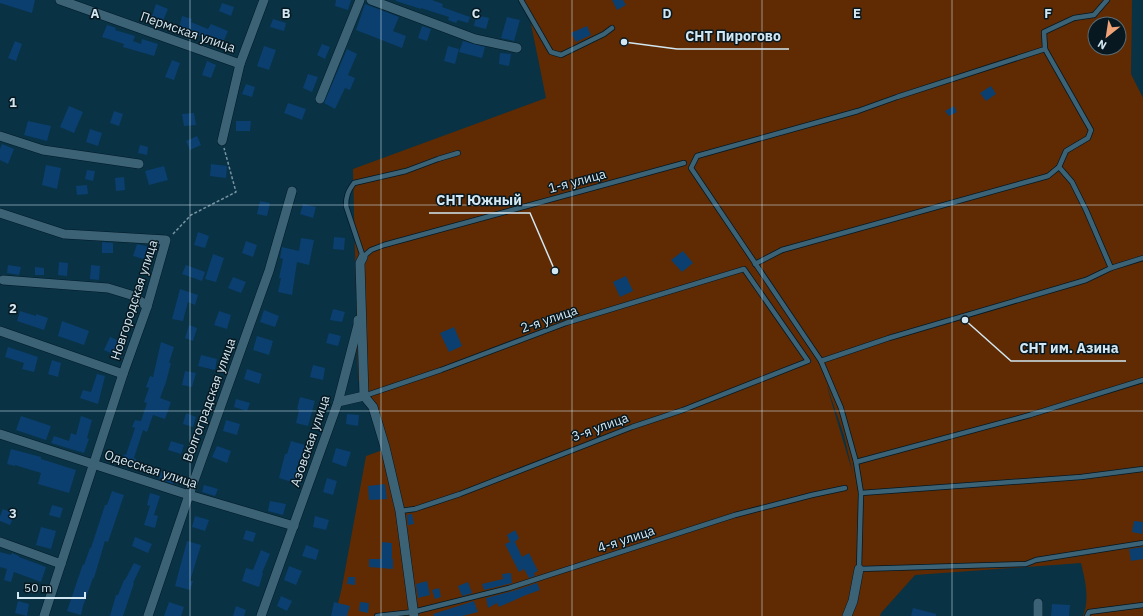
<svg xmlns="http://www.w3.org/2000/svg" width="1143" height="616" viewBox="0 0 1143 616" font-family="'IBM Plex Sans',sans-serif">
<rect width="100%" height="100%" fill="#093244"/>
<path fill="#602b02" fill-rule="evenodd" d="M518 0H1132L1131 74 1143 98V616H1083C1090 600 1085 579 1081 563L915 575 881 613 880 616H335L342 587 366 456 383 450 375 416 358 380 353 169 546 98 530 19ZM1095 24H1119V48H1095ZM827 386 844 435 853 474 827 387Z"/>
<g fill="#0b3f6f">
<path d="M0 0H35L32 13 0 3Z"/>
<path d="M336 0H351L348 10 335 6Z"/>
<path d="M396 0H432L443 4 442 7 470 17 468 23 458 20 456 23 448 20 449 17 421 8V9L396 1Z"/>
<path d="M612 0H623L626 5 617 10Z"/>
<path d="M222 3 234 7 231 16 219 11Z"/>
<path d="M156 4 168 9 163 21 152 16Z"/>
<path d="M365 4 399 17 393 31 406 36 402 48 356 30Z"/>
<path d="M476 15 489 18 486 29 474 26Z"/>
<path d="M182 16 192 19 191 22 208 29 211 24 228 31 222 45 193 33V32L179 28Z"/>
<path d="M507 17 520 20 514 41 501 38Z"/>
<path d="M273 19 286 23 284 31 270 27Z"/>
<path d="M107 25 116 28 115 30 135 36 133 41 141 44 142 39 158 44 154 56 123 47 124 44 102 37Z"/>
<path d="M422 26 431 29 427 41 418 38Z"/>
<path d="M587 26 591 35 576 42 571 33Z"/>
<path d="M15 41 22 44 16 61 8 58Z"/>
<path d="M463 41 485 47 482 58 459 52Z"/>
<path d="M322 44 330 47 325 59 317 55Z"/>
<path d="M264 46 276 50 269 70 257 66Z"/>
<path d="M448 46 459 49 455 64 444 61Z"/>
<path d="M347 49 357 54 348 75 355 78 350 90 345 88 335 109 324 103Z"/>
<path d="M500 53 511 54 509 66 499 64Z"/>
<path d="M172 60 180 63 174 80 165 77Z"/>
<path d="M207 61 216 65 211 78 202 75Z"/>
<path d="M308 74 318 77 312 92 303 88Z"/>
<path d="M246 84 255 87 252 97 242 94Z"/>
<path d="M991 86 996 94 986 101 980 93Z"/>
<path d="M288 103 306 109 302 120 284 113Z"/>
<path d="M69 106 83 112 74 133 60 127Z"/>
<path d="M954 106 957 112 949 116 945 111Z"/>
<path d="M114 111 123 114 119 126 110 123Z"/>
<path d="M194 113 196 125 184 126 182 114Z"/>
<path d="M28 121 51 126 47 141 24 135Z"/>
<path d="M236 121H251L250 131H236Z"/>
<path d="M90 129 102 133 98 146 86 142Z"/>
<path d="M197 136 201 145 190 150 186 141Z"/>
<path d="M2 144 14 149 8 164 0 160V149Z"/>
<path d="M140 145 148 147 147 155 138 153Z"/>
<path d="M211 164 227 166 226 178 210 176Z"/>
<path d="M46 165 61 168 57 189 42 185Z"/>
<path d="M164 166 168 180 149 185 145 171Z"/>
<path d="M87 170 95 171 93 181 85 179Z"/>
<path d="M124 177 125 190 116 191 115 178Z"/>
<path d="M87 185 88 194 77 195 76 186Z"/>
<path d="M260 201 270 203 267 216 257 214Z"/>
<path d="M303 204 316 207 313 218 300 214Z"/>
<path d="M198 232 209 236 205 248 194 245Z"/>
<path d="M334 237 345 238 344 250 333 249Z"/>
<path d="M301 238 314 240 309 265 297 262 292 295 278 292 281 278H279L283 259 280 258 282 247 299 251Z"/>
<path d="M246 241 257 245 253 257 242 253Z"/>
<path d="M102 242 113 243V253H102Z"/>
<path d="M137 244 150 247 147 260 133 256Z"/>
<path d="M683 251 693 263 682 272 671 260Z"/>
<path d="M213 254 224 258 216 282 205 279Z"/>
<path d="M59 262 68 263 67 276 58 275Z"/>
<path d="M8 265 21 267 19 275 7 273Z"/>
<path d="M91 265 100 266 99 280 90 279Z"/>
<path d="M186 265 205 272 202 281 182 274Z"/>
<path d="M35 267 44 268V275H35Z"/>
<path d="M626 276 633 291 620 297 613 282Z"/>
<path d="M233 277 246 282 241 293 228 288Z"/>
<path d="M180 289 198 295 195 305 188 302 183 321 172 319Z"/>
<path d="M333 309 345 312 342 322 330 320Z"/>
<path d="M264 310 279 316 275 327 260 322Z"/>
<path d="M20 311 36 316V314L48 318 44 330 17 321Z"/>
<path d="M219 311 231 315 227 329 214 325Z"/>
<path d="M62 321 89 331 84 345 58 336Z"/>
<path d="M189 325 197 328 193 341 185 338Z"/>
<path d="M454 327 462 346 449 352 440 333Z"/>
<path d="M329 333 341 336 338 346 326 343Z"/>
<path d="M257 336 273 341 269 355 253 350Z"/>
<path d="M110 337 119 341 113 354 104 350Z"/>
<path d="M161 342 174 347 169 363H171L166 382 160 398 171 402 165 419 153 415 147 432 143 430 134 458 136 459 133 467 122 462 124 454 126 455 135 428 132 427 135 420 141 421 147 403 144 402 149 388 146 387 150 376 153 377Z"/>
<path d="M8 347 38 357 34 372 22 369 24 363 5 357Z"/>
<path d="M201 355 217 359 215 370 198 366Z"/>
<path d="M52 360 61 363 58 377 48 374Z"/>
<path d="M313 365 325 368 323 380 310 377Z"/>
<path d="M247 369 262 374 259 384 244 379Z"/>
<path d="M185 371 196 373 192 387 182 385Z"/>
<path d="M97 374 105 376 98 404 80 398 83 390 91 392Z"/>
<path d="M300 397 315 401 308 426 296 423 299 410 297 409Z"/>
<path d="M236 399 250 403 247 411 234 407Z"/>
<path d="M186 413 196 417 193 427 183 424Z"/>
<path d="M347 414 359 415 358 426 346 424Z"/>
<path d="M21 416 51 426 46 440 16 430Z"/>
<path d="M81 416 92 420 87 438 89 439 84 453 51 443 54 436 69 441 71 433 76 435Z"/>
<path d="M226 420 240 424 237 435 223 431Z"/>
<path d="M171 441 184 445 181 454 168 450Z"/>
<path d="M291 441 305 445 296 470 299 471 295 483 279 478 285 454H287Z"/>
<path d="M217 446 231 451 227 463 212 457Z"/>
<path d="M336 448 351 452 346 467 332 462Z"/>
<path d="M11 449 41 457V459L76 470 69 493 38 484 41 473 15 465V466L7 464Z"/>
<path d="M162 470 176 474 173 484 159 479Z"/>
<path d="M327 478 337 481 333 495 323 492Z"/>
<path d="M385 484 387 499 369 500 368 486Z"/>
<path d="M204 485 218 489 215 496 202 492Z"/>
<path d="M112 491 124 495 108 542 105 541 94 578H93L83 606 81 615 67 611 83 564 84 565 90 548H91L105 505H107Z"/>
<path d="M150 493 160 496 154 515 158 516 155 528 144 525 150 506 147 505Z"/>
<path d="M270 501 286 504 283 515 268 511Z"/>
<path d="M52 505 63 508 60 518 49 515Z"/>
<path d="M3 509 15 514 10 525 0 521V516Z"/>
<path d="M412 514 414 524 408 525 407 515Z"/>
<path d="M195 516 209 520 205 531 192 527Z"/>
<path d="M315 516 329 520 326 530 313 527Z"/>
<path d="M1134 521 1143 522 1142 534 1132 532Z"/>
<path d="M41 527 56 531 51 549 36 545Z"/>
<path d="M246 530 256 533 253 542 243 539Z"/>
<path d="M515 530 519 538 515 542 522 557 529 553 538 571 534 573 535 576 529 578 524 569 519 572 505 544 510 542 507 535Z"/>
<path d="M135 537 152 544 148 553 132 546Z"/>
<path d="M187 541 201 545 190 581H193L190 590 175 586Z"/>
<path d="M382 542 392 543V559H393V569L369 567V559H381Z"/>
<path d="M306 545 319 550 316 560 302 556Z"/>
<path d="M1143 547V559L1131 561 1129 549Z"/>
<path d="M261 550 270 554 262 573H263L259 587 242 581 246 568 253 570Z"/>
<path d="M0 552 11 555 12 553 19 556V557L46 567 41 582 14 572 11 582 4 580 7 569 0 567Z"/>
<path d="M134 563 141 566 133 583H134L123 616H110L116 595H118L124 580H125Z"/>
<path d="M289 566 302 571 296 585 284 580Z"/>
<path d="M511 573 512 583 484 590 482 584 503 579 502 574Z"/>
<path d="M348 577H355V585L347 584Z"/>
<path d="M427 581 430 595 418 598 416 584Z"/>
<path d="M468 582 472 593 462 596 458 586Z"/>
<path d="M537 583 540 590 526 595 499 607 497 603 488 608 486 598 513 591Z"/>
<path d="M439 588 441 597 435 599 432 590Z"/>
<path d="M281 596 292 601 287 611 277 606Z"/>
<path d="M18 601 29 604 27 616 15 613Z"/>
<path d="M474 601 478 612 462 616H434L433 614Z"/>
<path d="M169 602 184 607 181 616H164Z"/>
<path d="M334 602 350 606 347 616H331Z"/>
<path d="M360 602 369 603 368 613 359 611Z"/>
<path d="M1052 604 1070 605 1069 616H1051Z"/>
<path d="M236 606 246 610 244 616H233Z"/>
<path d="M913 608 936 614V616H911Z"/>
</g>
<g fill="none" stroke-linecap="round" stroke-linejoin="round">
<g stroke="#001926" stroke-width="6">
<g id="lane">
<path d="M521 0 551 52 561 55 604 34 612 28"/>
<path d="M1107 0 1094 15 1074 18 1044 32 1045 49 897 97 858 111 697 156 691 168 821 361 841 408 856 462 861 493 859 569 1026 564 1036 560 1143 543"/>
<path d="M458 153 438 159 406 171 354 183C348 191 346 196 346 206L363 257 371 250 384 245 684 163"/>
<path d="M1059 167 1072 182 1086 210 1111 268"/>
<path d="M755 264 782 250 1048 176 1059 167 1066 151 1088 138 1091 130 1045 49"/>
<path d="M821 361 889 338 1086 280 1111 268 1143 258"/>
<path d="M364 396 441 370 566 323 744 269 808 361 683 410 632 427 460 494 415 509 400 511"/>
<path d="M856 462 1030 415 1143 380"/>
<path d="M861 493 1081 477 1143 469"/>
<path d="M377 616 413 612 509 588 735 515 812 495 845 488"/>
<path d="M1087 616 1089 612 1143 605"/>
</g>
</g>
<g stroke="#001926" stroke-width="10">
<g id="street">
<path d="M60 0 240 64"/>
<path d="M371 0 475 39 517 48"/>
<path d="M320 99 360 0"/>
<path d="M0 136 43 150 139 164"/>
<path d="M222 141 240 64 264 0"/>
<path d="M0 213 64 234 166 240 147 307 123 374 44 616"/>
<path d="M363 257 360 263 364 396 373 407 385 447 400 511 414 616"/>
<path d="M3 280 108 288 131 295 143 303 147 307"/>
<path d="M0 331 123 374"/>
<path d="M338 402 364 396"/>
<path d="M0 434 189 495 294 526"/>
<path d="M0 542 61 564"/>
<path d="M148 616 189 495 269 271 292 191"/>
<path d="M261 616 338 402 358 325V320"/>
<path d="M847 616 853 601 859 569"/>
<path d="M1038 616V603"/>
</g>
</g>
<path stroke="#7593a1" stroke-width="1.5" stroke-dasharray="3 2" stroke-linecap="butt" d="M173 234 191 215 236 192 224 148"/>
<use href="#lane" stroke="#3c6276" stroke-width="4.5"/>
<use href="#street" stroke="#3c6276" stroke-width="9"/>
</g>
<path fill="none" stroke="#d2e7f2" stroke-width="1" stroke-opacity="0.55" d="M190 0V616M381 0V616M572 0V616M762 0V616M952 0V616M0 205H1143M0 411H1143"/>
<g text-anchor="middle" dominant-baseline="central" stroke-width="3" stroke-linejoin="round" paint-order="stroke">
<g font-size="13" fill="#d2e7f2" stroke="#081820">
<text transform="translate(188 32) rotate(19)">Пермская улица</text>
<text transform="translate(577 181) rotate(-15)">1-я улица</text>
<text transform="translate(134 300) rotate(-72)">Новгородская улица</text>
<text transform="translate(549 319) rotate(-19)">2-я улица</text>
<text transform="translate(209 400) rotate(-70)">Волгоградская улица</text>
<text transform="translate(600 427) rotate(-20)">3-я улица</text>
<text transform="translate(310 441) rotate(-71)">Азовская улица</text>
<text transform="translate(151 469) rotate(18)">Одесская улица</text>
<text transform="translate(626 539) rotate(-18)">4-я улица</text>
</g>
</g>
<g font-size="13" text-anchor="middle" font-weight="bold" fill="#d2e7f2" stroke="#081820" stroke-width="3" stroke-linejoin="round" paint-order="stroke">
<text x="95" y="18">A</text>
<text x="286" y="18">B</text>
<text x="476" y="18">C</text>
<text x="667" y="18">D</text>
<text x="857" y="18">E</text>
<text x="1048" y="18">F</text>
<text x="13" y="107">1</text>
<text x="13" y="313">2</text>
<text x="13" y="518">3</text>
</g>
<path fill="none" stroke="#d2e7f2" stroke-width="1.5" d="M624 42L677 49H789M555 271L530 213H429M965 320L1011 361H1126"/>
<g fill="#d2e7f2" stroke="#081820" stroke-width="1.5">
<circle cx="624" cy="42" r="4"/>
<circle cx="555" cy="271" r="4"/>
<circle cx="965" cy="320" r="4"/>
</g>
<g font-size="14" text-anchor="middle" font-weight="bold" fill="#d2e7f2" stroke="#081820" stroke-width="3" stroke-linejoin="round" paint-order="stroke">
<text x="733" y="41">СНТ Пирогово</text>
<text x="479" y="205">СНТ Южный</text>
<text x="1069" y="353">СНТ им. Азина</text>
</g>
<g transform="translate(1107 36) rotate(210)"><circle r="19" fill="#081820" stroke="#596b74"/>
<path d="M0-3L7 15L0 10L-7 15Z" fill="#efa376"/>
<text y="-6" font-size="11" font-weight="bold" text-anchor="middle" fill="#d2e7f2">N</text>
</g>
<path d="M18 592v6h67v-6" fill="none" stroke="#d2e7f2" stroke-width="2"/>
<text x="24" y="592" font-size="12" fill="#d2e7f2" stroke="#081820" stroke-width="3" paint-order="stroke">50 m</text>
</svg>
